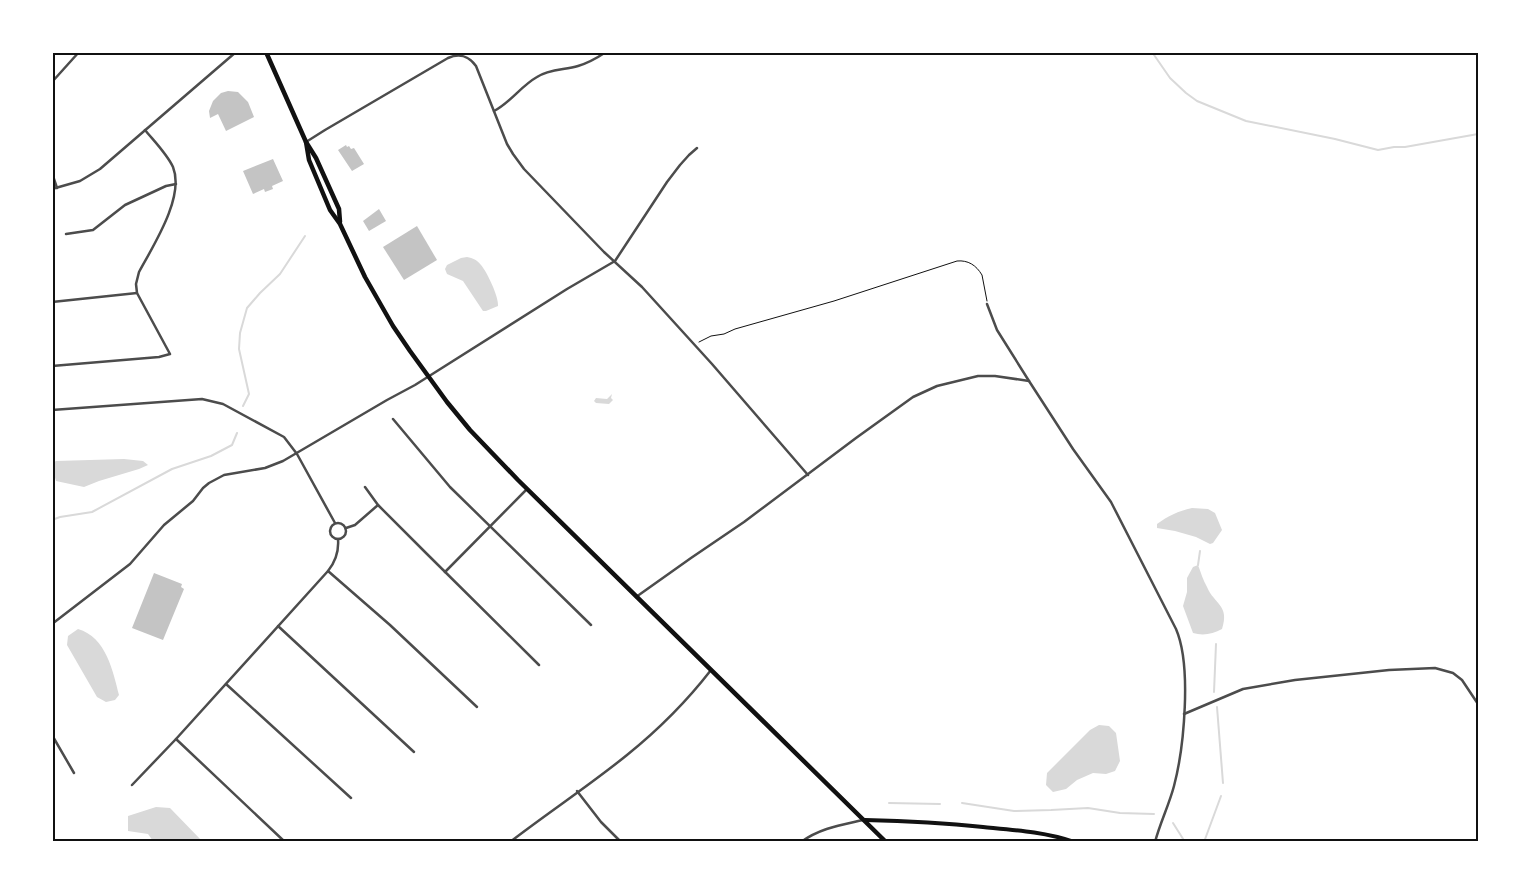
<svg xmlns="http://www.w3.org/2000/svg" width="1531" height="894" viewBox="0 0 1531 894" font-family="'Varela Round',sans-serif">
<rect width="100%" height="100%" fill="#fff"/>
<g fill="#d9d9d9">
<path d="M467 257C473 258 477 260 481 265 487 272 499 297 498 306L486 311H483L463 281 447 274 445 269 447 265 461 258Z"/>
<path d="M612 394 611 398 613 400 609 404 596 403 594 401 596 398 607 399Z"/>
<path d="M124 459 143 461 148 465 139 469 99 481 84 487 56 481 53 471V463L56 461Z"/>
<path d="M1192 508 1208 509 1215 513 1222 530 1213 543 1210 544 1196 537 1175 531 1157 528V524C1168 516 1178 511 1192 508Z"/>
<path d="M1198 565C1201 573 1203 580 1207 587 1214 604 1230 605 1222 629 1213 634 1203 636 1193 633L1183 606 1187 592V578L1193 567Z"/>
<path d="M78 629C106 637 113 671 119 695L115 700 106 702 97 697 67 645 68 636Z"/>
<path d="M1099 725 1109 726 1116 733 1120 761 1115 771 1106 774 1093 773 1077 780 1066 789 1053 792 1046 785 1047 773 1090 730Z"/>
<path d="M156 807 170 808 202 841H153L148 834 128 831V816Z"/>
</g>
<g fill="none" stroke-linecap="round" stroke-linejoin="round">
<g stroke="#d9d9d9" stroke-width="2">
<path d="M1152 52 1170 78 1186 93 1197 101 1246 121 1335 139 1378 150 1394 147H1405L1478 134"/>
<path d="M243 406 249 394 239 349 240 333 247 308 260 293 280 274 305 236"/>
<path d="M52 520 60 517 92 512 172 469 211 456 232 445 237 433"/>
<path d="M1198 565 1200 551"/>
<path d="M1214 692 1216 644"/>
<path d="M1217 707 1223 783"/>
<path d="M889 803 940 804"/>
<path d="M962 803 1014 811 1051 810 1088 808 1120 813 1154 814"/>
<path d="M1173 823 1185 842"/>
<path d="M1204 842 1221 796"/>
</g>
</g>
<g fill="#c4c4c4">
<path d="M228 91 238 92 248 102 254 117 226 131 218 114 210 118 209 111 213 101 221 93Z"/>
<path d="M346 145 347 147 349 146 351 149 354 148 364 164 352 171 338 150Z"/>
<path d="M273 159 283 181 272 186 273 189 265 192 264 189 253 194 243 171Z"/>
<path d="M379 209 386 221 369 231 363 221Z"/>
<path d="M417 226 437 260 404 280 383 247Z"/>
<path d="M154 573 182 584 181 587 184 589 163 640 132 628Z"/>
</g>
<g fill="none" stroke-linecap="round" stroke-linejoin="round">
<path stroke="#111" stroke-width="1" d="M699 342 711 336 724 334 735 329 834 301 957 261C968 260 976 265 982 275L987 301"/>
<g stroke="#4c4c4c" stroke-width="2.5">
<path d="M52 82 79 52"/>
<path d="M494 111C511 102 521 86 537 77 549 69 565 70 578 66 588 63 597 58 606 52"/>
<path d="M306 142 325 130 448 58C459 53 469 56 476 66L507 144 513 154 524 169 604 252 642 287 712 364 808 475"/>
<path d="M52 173 57 188"/>
<path d="M52 189 80 181 100 169 236 52"/>
<path d="M66 234 93 230 125 205 166 186 176 184"/>
<path d="M52 302 137 293"/>
<path d="M987 304 997 330 1029 381"/>
<path d="M52 366 159 357 170 354 137 293 136 284 139 272C153 246 185 197 173 167 167 154 154 141 145 130"/>
<path d="M52 410 202 399 223 404 284 437 297 454 335 523"/>
<path d="M393 419 450 487 591 625"/>
<path d="M365 487 378 505 427 554 539 665"/>
<circle cx="338" cy="531" r="8"/>
<path d="M346 528 355 525 378 505"/>
<path d="M328 571 390 625 477 707"/>
<path d="M445 572 527 489"/>
<path d="M636 597 691 558 744 522 856 438 913 397 937 386 978 376H995L1029 381 1073 449 1111 502 1176 629C1192 666 1184 748 1174 786 1169 805 1160 823 1155 842"/>
<path d="M52 624 130 564 164 525 193 501 203 488 209 483 224 475 265 468 283 461 387 400 415 385 567 289 615 261 667 182 680 165 689 155 697 148"/>
<path d="M278 626 414 752"/>
<path d="M226 684 351 798"/>
<path d="M1184 714 1243 689 1295 680 1389 670 1435 668 1453 673 1462 680 1478 704"/>
<path d="M52 735 74 773"/>
<path d="M176 739 285 842"/>
<path d="M132 785 176 739 328 571C336 561 339 551 338 539"/>
<path d="M577 791 601 822 621 842"/>
<path d="M510 842C549 812 590 785 627 755 658 730 687 701 711 670"/>
<path d="M801 842C820 828 841 825 863 820"/>
</g>
<path stroke="#111" stroke-width="4" d="M865 820C904 821 944 823 983 827 1014 830 1045 832 1074 842"/>
<g stroke="#111" stroke-width="4.5">
<path d="M266 52 306 142 316 158 339 209 340 222"/>
<path d="M306 142 309 160 330 210 340 224 365 277 393 326 410 351 447 402 470 430 518 480 886 842"/>
</g>
</g>
<rect width="1531" height="894" fill="none" stroke="#ffffff" stroke-width="108"/>
<rect x="54" y="54" width="1423" height="786" fill="none" stroke="#111" stroke-width="2"/>
</svg>
